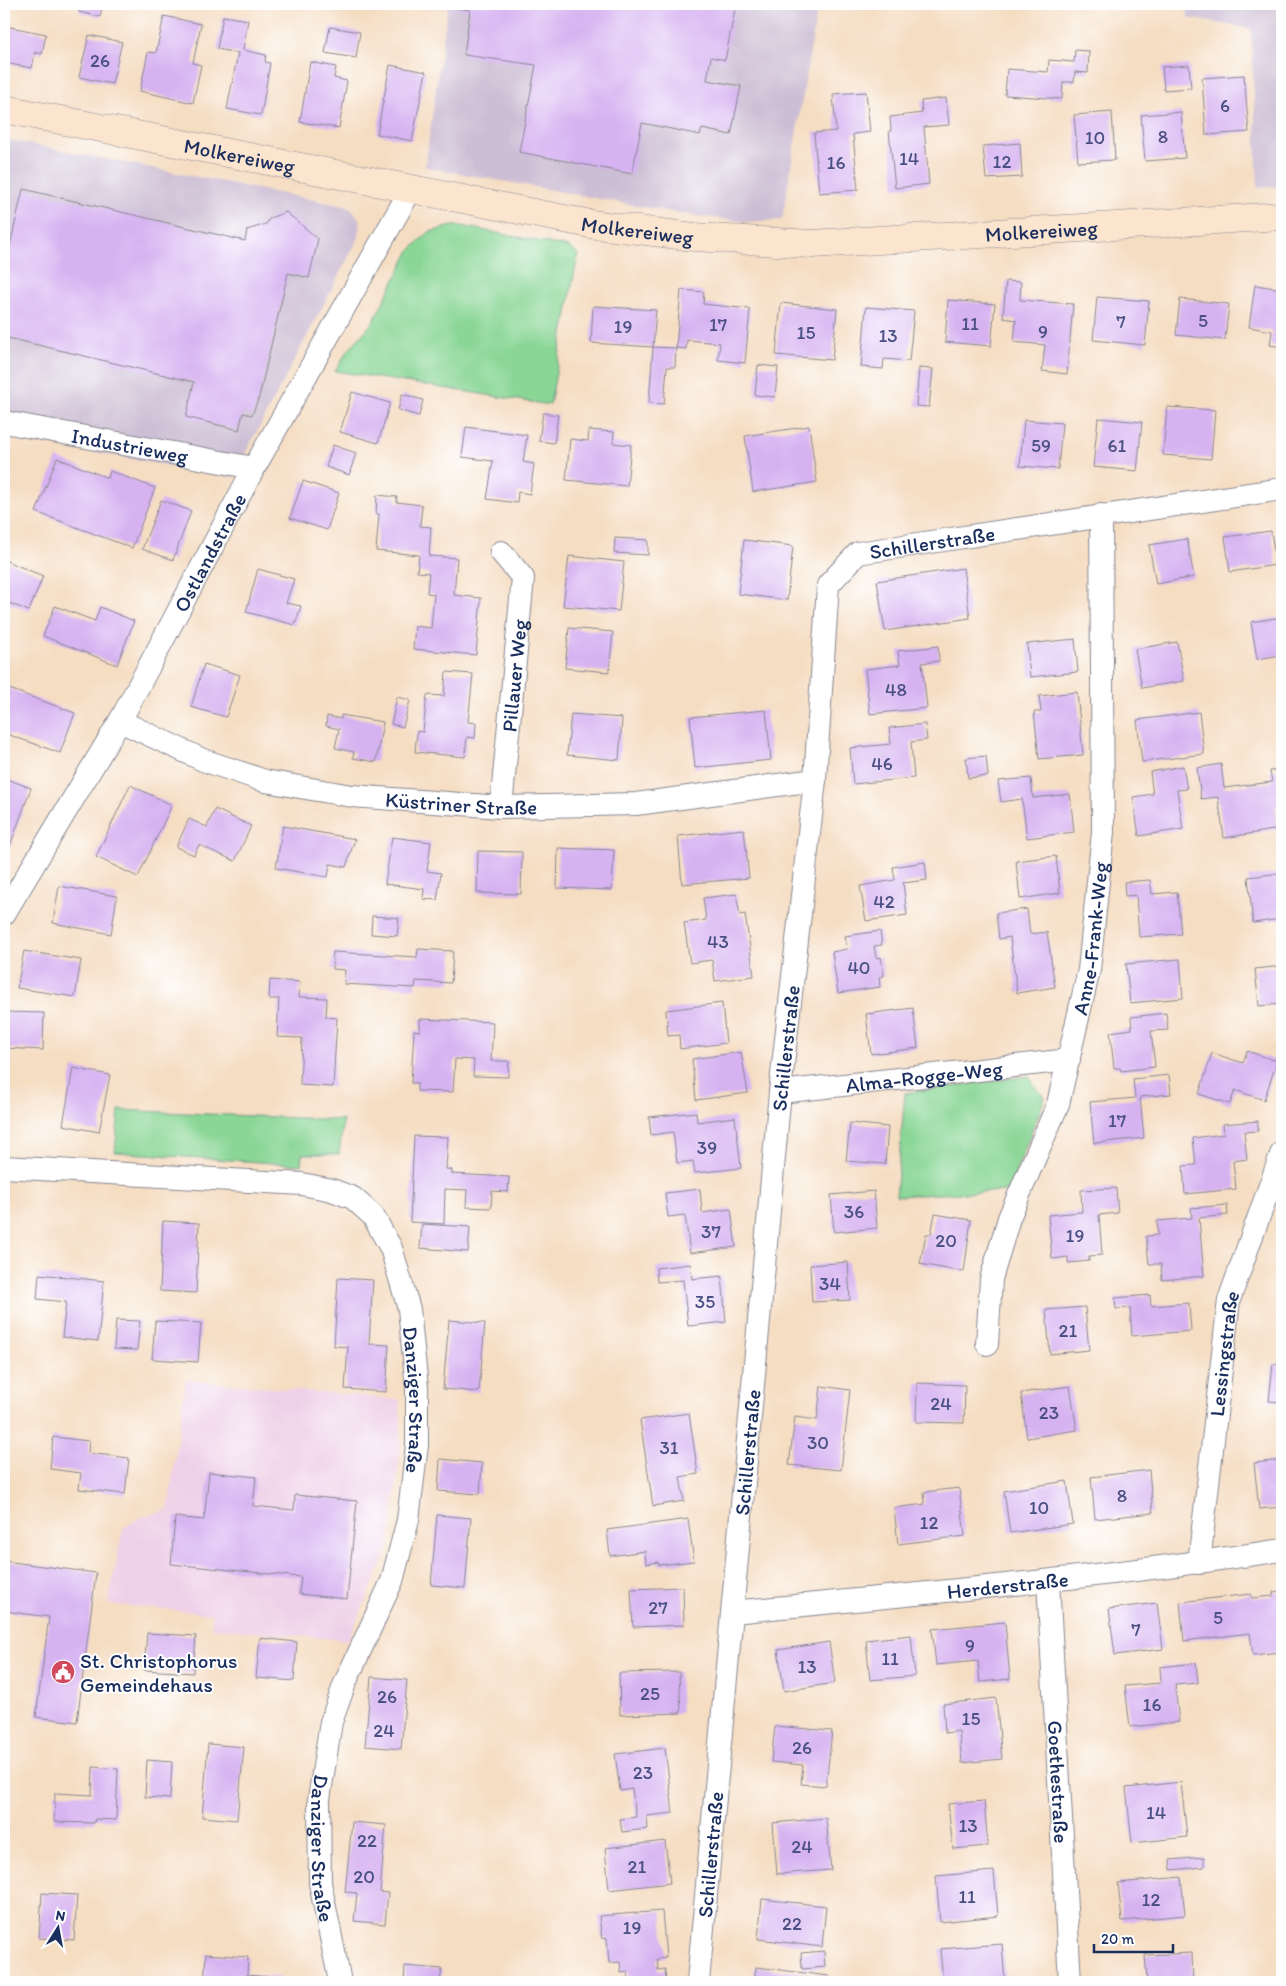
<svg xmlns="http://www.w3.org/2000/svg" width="1286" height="1986" viewBox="0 0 1286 1986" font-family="Itim,sans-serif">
<rect width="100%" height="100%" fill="#fff"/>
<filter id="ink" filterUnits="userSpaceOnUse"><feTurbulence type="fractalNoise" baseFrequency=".02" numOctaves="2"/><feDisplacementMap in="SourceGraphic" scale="10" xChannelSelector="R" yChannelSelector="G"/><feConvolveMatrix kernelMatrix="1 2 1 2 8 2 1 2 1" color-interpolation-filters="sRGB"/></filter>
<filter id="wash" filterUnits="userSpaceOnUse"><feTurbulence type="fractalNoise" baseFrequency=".0096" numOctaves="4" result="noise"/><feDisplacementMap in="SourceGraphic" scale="20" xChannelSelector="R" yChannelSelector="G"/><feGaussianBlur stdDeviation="1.12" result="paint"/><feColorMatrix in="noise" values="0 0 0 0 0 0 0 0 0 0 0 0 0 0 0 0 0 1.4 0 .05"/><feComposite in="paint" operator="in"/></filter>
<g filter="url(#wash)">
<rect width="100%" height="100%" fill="#f5ddc2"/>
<path fill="#eed0e8" d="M186 1380 400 1400 401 1446 388 1550 348 1640 211 1628 213 1614 108 1604 123 1528 140 1518 168 1510Z"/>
<g fill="#ccbed4">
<path d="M448 4H818L782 220 748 222 682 214 425 167Z"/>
<path d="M1187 4H1280L1278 18 1282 81V186L1258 188 1251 29 1188 18Z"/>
<path d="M4 139 350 207 360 220 359 237 233 477 4 436Z"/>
</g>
<g fill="#89d695" stroke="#52827a">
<path d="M452 226H462L569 247 578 254 550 405 335 371 347 352 373 322 410 250 429 232Z"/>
<path d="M1028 1076 1045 1098 1008 1191 896 1196 905 1093Z"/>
<path d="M119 1110 343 1120 339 1154H302L301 1165 115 1152Z"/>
</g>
<g id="blocks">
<g fill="#d6b2f1">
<path d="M81 4H103L100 17 79 12Z"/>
<path d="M451 4H736L725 60 711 57 707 80 741 86 731 135 702 129 700 135 642 123 632 174 519 152 536 65 464 55 470 10 450 7Z"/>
<path d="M164 16 201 24 193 63 201 65 193 103 140 91 148 52 156 53Z"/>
<path d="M223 16 248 20 243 50 266 55 265 62 270 63 261 115 227 109 238 53 217 49Z"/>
<path d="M5 26 46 34 42 54 35 52 32 68 4 63Z"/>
<path d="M330 27 360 32 356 58 325 53Z"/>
<path d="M89 35 122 42 112 84 79 77Z"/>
<path d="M1075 50 1089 51 1088 73 1075 72 1074 82H1063L1062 99 1005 95 1007 69 1048 72 1049 60 1074 62Z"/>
<path d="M310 62 336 67 334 78 347 81 339 128 300 122Z"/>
<path d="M390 65 426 72 412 141 377 134Z"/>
<path d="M1189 65 1191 88 1164 90 1162 67Z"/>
<path d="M1244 75 1249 132 1206 135 1202 78Z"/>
<path d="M866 92 870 132 853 134 858 190 819 193 814 133 836 131 833 94Z"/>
<path d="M946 98 949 125 924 127 929 184 895 188 889 131H891L890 117 922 113 921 101Z"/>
<path d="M1112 112 1115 160 1078 162 1074 115Z"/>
<path d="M1181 112 1185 158 1145 161 1141 115Z"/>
<path d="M1020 143 1022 177 986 179 983 146Z"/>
<path d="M23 189 245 241 247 230 266 224 270 218 286 212 318 239 309 278 288 273 259 397 252 415 243 413 239 430 186 417 194 382 4 337V272Z"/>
<path d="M1006 281 1021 282 1020 300 1073 304 1067 374 1042 371 1045 345 1014 342 1016 320 1003 318Z"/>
<path d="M1255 285 1282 289V347L1270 345 1272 331 1249 327Z"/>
<path d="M681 290 704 292 703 304 750 309 745 363 718 360 720 343 687 340 686 349 676 348Z"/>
<path d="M1097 297 1149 301 1145 345 1093 340Z"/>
<path d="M1180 299 1229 304 1225 340 1176 335Z"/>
<path d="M948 300 995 304 991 346 945 342Z"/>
<path d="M781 303 837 309 832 360 776 355Z"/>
<path d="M593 306 656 310 653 347 591 343Z"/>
<path d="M866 307 914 311 909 361 884 359 883 369 861 367Z"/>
<path d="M653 347 676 348 675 367H667L664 404 649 403Z"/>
<path d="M758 365 778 367 775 397 755 395Z"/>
<path d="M919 368 933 369 929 407 916 406Z"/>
<path d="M352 392 390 403 378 443 340 432Z"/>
<path d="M402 394 423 400 419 416 398 410Z"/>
<path d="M1167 407 1215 410 1211 459 1163 455Z"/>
<path d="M543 413 558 415 554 443 539 441Z"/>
<path d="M1098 418 1142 422 1137 471 1093 467Z"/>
<path d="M1024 420 1062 423 1058 469 1020 466Z"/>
<path d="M809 426 817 482 753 492 745 436Z"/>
<path d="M466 427 527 435 523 462 534 464 530 494 518 492 517 503 487 499 493 461 462 457Z"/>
<path d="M589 430 614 432 613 443 631 445 627 486 566 480 570 439 588 441Z"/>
<path d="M333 445 356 453 349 475 326 467Z"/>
<path d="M57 458 108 478 110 471 155 488 132 548 36 512Z"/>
<path d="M303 481 339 493 327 530 290 518Z"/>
<path d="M377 495 397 497 396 502 422 505 420 526 431 527 429 556 457 558 454 595 481 598 476 655 413 649 415 626 431 628 434 594 427 593 429 573 417 572 419 555 376 551 379 514H376Z"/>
<path d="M161 500 191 511 173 560 142 549Z"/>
<path d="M1271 531 1276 565 1230 572 1225 537Z"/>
<path d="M615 538 648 540V555L614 553Z"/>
<path d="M1187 539 1194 577 1156 584 1149 545Z"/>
<path d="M744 540 793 546 787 600 738 594Z"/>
<path d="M569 556 624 562 619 611 563 606Z"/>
<path d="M4 560 43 576 29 611 4 601Z"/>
<path d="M963 568 970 618 885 631 877 581Z"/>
<path d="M258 569 294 579 286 603 301 606 295 625 246 612Z"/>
<path d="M55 606 95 621 100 607 134 621 117 665 43 636Z"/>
<path d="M1282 617V655L1257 659 1251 622Z"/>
<path d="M569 628 613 632 609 672 565 668Z"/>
<path d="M1075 639 1078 672 1030 677 1027 644Z"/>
<path d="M1177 642 1184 681 1142 688 1135 649Z"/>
<path d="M938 646 939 661 922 663 927 708 870 714 865 669 900 665 898 651Z"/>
<path d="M204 664 240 675 226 717 191 707Z"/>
<path d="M446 672 473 674 468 722 476 723 475 738 467 737 465 757 415 752 417 731 423 732 427 695 444 696Z"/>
<path d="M4 687 75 713 60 753 4 733Z"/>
<path d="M1077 692 1083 755 1039 759 1034 712H1041L1039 696Z"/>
<path d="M397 697 410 700 403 727 391 724Z"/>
<path d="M766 710 771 760 695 768 690 717Z"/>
<path d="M1199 712 1204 754 1142 762 1137 720Z"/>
<path d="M571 714 622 718 619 760 567 755Z"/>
<path d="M341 715 383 722 376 762 353 758 354 752 335 748 339 729 326 726 327 716 341 719Z"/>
<path d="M925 724 927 740 911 742 914 778 853 784 850 748 891 744 889 728Z"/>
<path d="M986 756 988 776 968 778 966 758Z"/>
<path d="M1221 764 1224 788 1272 782 1270 771 1282 770V805L1275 806 1279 829 1224 838 1218 797 1201 799 1197 768Z"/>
<path d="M1183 766 1187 789 1177 790 1183 829 1139 836 1133 797 1153 794 1150 772Z"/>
<path d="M4 778 31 788 10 846 4 843Z"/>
<path d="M1031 778 1033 798 1070 794 1074 832 1027 838 1022 799 1001 802 998 781Z"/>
<path d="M130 785 172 805 138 877 96 857Z"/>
<path d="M215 809 251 826 235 861 199 845 194 855 176 847 189 819 207 827Z"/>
<path d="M283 826 355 839 346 867 330 864 328 877 276 868Z"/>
<path d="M744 829 749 878 682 884 678 836Z"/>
<path d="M392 837 431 842 427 871 441 873 437 900 423 899 424 889 385 884Z"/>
<path d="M558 848 614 850 612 890 557 888Z"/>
<path d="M478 851 522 852 521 894 477 893Z"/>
<path d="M1056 856 1060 893 1020 899 1016 861Z"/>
<path d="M925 862 927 880 903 883 907 915 866 921 860 886 895 880 893 867Z"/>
<path d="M1282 873V919L1253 923 1248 877Z"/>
<path d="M1150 880 1152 894 1177 892 1181 934 1139 937 1136 895 1125 896 1124 882Z"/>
<path d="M59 886 117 896 111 934 53 923Z"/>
<path d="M736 894 740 915 745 914 754 976 715 981 712 960 690 963 684 923 706 920 703 898Z"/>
<path d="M1027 909 1030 934 1047 932 1055 987 1017 993 1010 937 999 939 996 913Z"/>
<path d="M372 916 399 918 397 936 371 934Z"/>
<path d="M880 931 882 945 874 946 876 958 881 957 884 976 879 977 880 987 838 993 832 952 847 949 845 936Z"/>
<path d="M418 949 453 951 451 983 416 981 415 988 344 984 345 970 332 969 333 952 417 957Z"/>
<path d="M24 951 81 960 75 997 17 988Z"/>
<path d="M1180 959 1183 998 1130 1003 1126 964Z"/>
<path d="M1282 966V1004L1259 1006 1255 969Z"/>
<path d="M270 980 300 982 299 997 327 998 326 1017 337 1018 333 1087 300 1085 302 1038 277 1037 279 999H269Z"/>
<path d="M722 1003 726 1043 680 1049 679 1035 668 1036 666 1010Z"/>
<path d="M913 1008 918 1048 871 1054 866 1014Z"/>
<path d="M4 1012 44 1013 43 1050 4 1048Z"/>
<path d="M1166 1013 1168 1030 1151 1031 1155 1067 1121 1071 1120 1068H1114L1110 1032 1132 1029 1131 1017Z"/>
<path d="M420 1019 493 1022 491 1061H509L508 1077 473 1076 474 1060 455 1059 453 1092 417 1091V1083H411L414 1030 420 1031Z"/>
<path d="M1247 1051 1277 1061 1264 1100 1235 1090 1230 1104 1199 1094 1212 1053 1243 1063Z"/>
<path d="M741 1052 748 1093 696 1100 692 1059Z"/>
<path d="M73 1068 110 1075 99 1132 63 1125Z"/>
<path d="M1169 1075 1171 1094 1140 1097 1144 1138 1094 1143 1090 1102 1135 1098 1133 1079Z"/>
<path d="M696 1112 697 1122 735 1117 741 1168 695 1173 693 1161 677 1163 673 1132 651 1135 649 1117Z"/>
<path d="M1258 1121V1131L1244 1132 1247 1159 1233 1161 1236 1189 1185 1194 1183 1166 1196 1165 1193 1138 1224 1134 1223 1124Z"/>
<path d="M850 1123 888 1127 885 1164 846 1161Z"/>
<path d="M414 1136 448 1137 446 1169 452 1170V1174L509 1177 508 1192 492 1191 491 1208 466 1207 467 1190 445 1189 444 1224 410 1222Z"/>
<path d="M1116 1188 1118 1213 1099 1215 1102 1255 1089 1256V1261L1068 1263V1257L1052 1259 1048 1215 1082 1212 1081 1190Z"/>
<path d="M700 1189 702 1213 731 1209 736 1247 690 1253 685 1215 668 1217 665 1193Z"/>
<path d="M874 1191 877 1228 834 1232 831 1195Z"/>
<path d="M1227 1205 1228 1215 1199 1218 1204 1276 1162 1280 1161 1264H1149L1146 1236 1158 1235 1157 1221 1192 1218 1191 1208Z"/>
<path d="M935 1214 971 1220 964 1272 920 1264 926 1234H931Z"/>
<path d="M163 1221 199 1223 196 1293 160 1291Z"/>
<path d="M422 1224 470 1227 468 1252 420 1248Z"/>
<path d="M848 1262 850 1300 812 1302 810 1265Z"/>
<path d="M690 1264 692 1279 722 1276 726 1322 688 1326 683 1280 657 1282 656 1268Z"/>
<path d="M39 1274 104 1281 98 1341 62 1337 66 1302 37 1299Z"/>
<path d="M338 1278 373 1280 369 1344 389 1345 386 1392 345 1389 348 1347 334 1346Z"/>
<path d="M1150 1295 1151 1306 1189 1303 1191 1331 1132 1336 1130 1308 1116 1309 1115 1298Z"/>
<path d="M1085 1307 1089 1350 1050 1354 1046 1310Z"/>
<path d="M116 1320 140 1321 137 1350 114 1349Z"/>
<path d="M449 1320 485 1323 479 1392 443 1389Z"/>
<path d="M155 1321 201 1323 198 1362 152 1359Z"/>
<path d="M1273 1364 1282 1365V1402L1269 1401Z"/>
<path d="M917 1383 965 1385 964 1423 916 1422Z"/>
<path d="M821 1386 850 1390 841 1470 789 1465 795 1417 817 1420Z"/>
<path d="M1070 1386 1077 1430 1027 1438 1021 1393Z"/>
<path d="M689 1413 698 1474 680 1477 684 1501 653 1506 640 1420Z"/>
<path d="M53 1437 89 1441 88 1453 129 1458 125 1494 79 1489 81 1473 50 1469Z"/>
<path d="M440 1459 482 1463 480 1494 438 1491Z"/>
<path d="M1282 1460V1507L1259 1509 1254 1463Z"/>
<path d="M1149 1470 1153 1513 1095 1519 1091 1477Z"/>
<path d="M209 1472 256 1477 253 1506 294 1510 295 1495 357 1501 347 1599 299 1594 301 1577 171 1564 175 1517 204 1520Z"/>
<path d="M1067 1481 1073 1524 1010 1533 1004 1491Z"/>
<path d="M959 1488 965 1536 898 1544 894 1508 925 1504 924 1492Z"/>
<path d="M437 1515 471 1518 465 1588 431 1585Z"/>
<path d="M688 1519 694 1561 659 1565 658 1562 646 1564 645 1551 610 1556 607 1530Z"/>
<path d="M4 1561 96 1573 77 1722 36 1717 49 1617 4 1611Z"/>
<path d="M683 1587 684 1625 633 1627 631 1589Z"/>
<path d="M1282 1591V1630L1277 1631 1280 1652 1253 1655 1250 1633 1184 1641 1180 1602 1251 1594 1252 1598 1273 1596V1592Z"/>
<path d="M1157 1603 1163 1649 1115 1655 1109 1609Z"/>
<path d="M1005 1622 1010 1679 980 1682 978 1661 936 1665 932 1629Z"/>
<path d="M147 1633 196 1636 193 1673 144 1670Z"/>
<path d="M911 1635 915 1676 870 1680 866 1640Z"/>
<path d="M260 1638 297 1642 294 1681 256 1678Z"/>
<path d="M829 1642 835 1683 784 1691 778 1650Z"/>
<path d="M1196 1663 1198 1683 1175 1685 1179 1722 1130 1727 1125 1686 1161 1683 1160 1667Z"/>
<path d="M679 1672 681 1713 620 1715 619 1673Z"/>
<path d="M371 1677 407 1680 401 1749 365 1746Z"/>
<path d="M996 1698 1002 1759 962 1763 959 1731 945 1733 943 1704Z"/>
<path d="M1279 1715H1282V1737H1281Z"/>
<path d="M775 1726 832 1731 826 1786 801 1784 803 1765 771 1762Z"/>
<path d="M208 1744 244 1747 237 1820 202 1817Z"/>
<path d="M665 1748 673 1813 647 1816 648 1829 622 1832 620 1819 636 1817 632 1789 620 1791 615 1754Z"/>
<path d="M147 1760 172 1762 170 1799 145 1797Z"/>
<path d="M93 1767 118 1769 116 1820 95 1819 94 1823 54 1822 55 1793 92 1795Z"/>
<path d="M1181 1782 1187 1837 1132 1843 1126 1788Z"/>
<path d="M984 1801 988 1846 953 1849 948 1804Z"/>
<path d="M826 1818 831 1870 777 1874 773 1823Z"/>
<path d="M352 1822 386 1825 380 1892 388 1893 385 1924 354 1921 357 1893 345 1892Z"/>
<path d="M665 1841 670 1883 609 1890 605 1848Z"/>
<path d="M1204 1857V1867L1171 1870 1170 1860Z"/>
<path d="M994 1871 998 1916 940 1922 936 1876Z"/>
<path d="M1181 1877 1185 1915 1122 1921 1118 1883Z"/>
<path d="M42 1893 77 1895 74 1940 39 1938Z"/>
<path d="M762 1899 826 1906 822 1947 758 1939Z"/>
<path d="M662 1911 666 1958 657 1959 658 1970 665 1969 666 1981 629 1982 628 1972 621 1973 620 1962 609 1963 607 1938 602 1939 599 1916Z"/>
<path d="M1002 1944 1005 1982H943L940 1949Z"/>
<path d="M824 1951 825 1967 802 1969 801 1953Z"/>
<path d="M1192 1953 1193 1982H1147L1145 1955Z"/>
<path d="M206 1954 248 1957 247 1975 281 1978V1982H204Z"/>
<path d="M405 1966 442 1969 440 1982H404Z"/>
<path d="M756 1967 829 1976 828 1982H754Z"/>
</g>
</g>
</g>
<g filter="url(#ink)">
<use href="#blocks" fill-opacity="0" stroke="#888690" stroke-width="1"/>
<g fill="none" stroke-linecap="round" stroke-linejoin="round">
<g stroke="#888690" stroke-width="24">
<g id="minor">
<path id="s1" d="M4 422 254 468"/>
<path id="s2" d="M120 721 203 760 265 781 352 796 501 807 636 804 815 780"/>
<path id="s3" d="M501 807 523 578 501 552"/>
<path id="s4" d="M4 914 120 721 254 468 411 189"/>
<path id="s5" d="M780 1092 1069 1060"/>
<path id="s6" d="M4 1167 302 1184 332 1190 353 1198 373 1216 391 1248 409 1309 417 1388V1445L408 1520 392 1581 345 1683 331 1722 319 1799 320 1883 340 1982"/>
<path id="s7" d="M987 1344 991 1279 1009 1218 1058 1104 1089 970 1103 832 1101 515"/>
<path id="s8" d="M1199 1563 1229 1300 1282 1152"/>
<path id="s9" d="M1048 1581 1070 1982"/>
<path id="s10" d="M733 1612C916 1594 1100 1578 1282 1550"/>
<path id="s11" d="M698 1982 780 1092 815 780 828 585 858 553 1282 489"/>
</g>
</g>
<g stroke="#888690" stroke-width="29">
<g id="secondary">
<path id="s12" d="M4 109 590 224 694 237 812 244 1282 216"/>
</g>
</g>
<use href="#minor" stroke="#fff" stroke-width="22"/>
<use href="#secondary" stroke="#fce5cf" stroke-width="28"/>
</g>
</g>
<defs>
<g id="civic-disc" transform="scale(1.25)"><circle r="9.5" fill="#d1495b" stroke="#fff"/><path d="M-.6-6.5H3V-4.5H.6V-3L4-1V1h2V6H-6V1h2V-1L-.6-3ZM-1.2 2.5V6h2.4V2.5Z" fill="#fff"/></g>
</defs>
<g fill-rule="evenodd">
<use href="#civic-disc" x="63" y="1672"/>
</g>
<g text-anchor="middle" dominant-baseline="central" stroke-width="4" stroke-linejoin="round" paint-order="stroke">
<g font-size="19" fill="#4a5083">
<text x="100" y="60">26</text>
<text x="1225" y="105">6</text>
<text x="1163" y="136">8</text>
<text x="1095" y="137">10</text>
<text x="909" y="158">14</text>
<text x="1002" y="161">12</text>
<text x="836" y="162">16</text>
<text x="1203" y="320">5</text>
<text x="1121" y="321">7</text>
<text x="970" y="323">11</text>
<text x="718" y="324">17</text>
<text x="623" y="326">19</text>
<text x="1043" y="331">9</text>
<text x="806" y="332">15</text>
<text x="888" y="335">13</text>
<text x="1041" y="445">59</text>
<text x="1117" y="445">61</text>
<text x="896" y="689">48</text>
<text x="882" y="763">46</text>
<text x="884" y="901">42</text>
<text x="718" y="941">43</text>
<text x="859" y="967">40</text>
<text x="1117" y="1120">17</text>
<text x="707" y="1147">39</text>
<text x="854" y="1211">36</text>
<text x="711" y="1231">37</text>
<text x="1075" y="1235">19</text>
<text x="946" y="1240">20</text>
<text x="830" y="1283">34</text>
<text x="705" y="1301">35</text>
<text x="1068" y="1330">21</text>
<text x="941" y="1403">24</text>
<text x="1049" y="1412">23</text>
<text x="818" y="1442">30</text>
<text x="669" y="1447">31</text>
<text x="1122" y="1495">8</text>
<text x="1039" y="1507">10</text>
<text x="929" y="1522">12</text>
<text x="658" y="1607">27</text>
<text x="1218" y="1617">5</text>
<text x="1136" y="1629">7</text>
<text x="970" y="1645">9</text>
<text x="890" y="1658">11</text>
<text x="807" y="1666">13</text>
<text x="650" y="1693">25</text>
<text x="387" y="1696">26</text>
<text x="1152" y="1704">16</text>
<text x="971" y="1718">15</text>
<text x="384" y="1730">24</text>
<text x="802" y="1747">26</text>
<text x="643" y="1772">23</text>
<text x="1156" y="1812">14</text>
<text x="968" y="1825">13</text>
<text x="367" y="1840">22</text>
<text x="802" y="1846">24</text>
<text x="637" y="1866">21</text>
<text x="364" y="1876">20</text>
<text x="967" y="1896">11</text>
<text x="1151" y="1899">12</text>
<text x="792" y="1923">22</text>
<text x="632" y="1927">19</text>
</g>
<g font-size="21" fill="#1b2f5e" stroke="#fff">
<text stroke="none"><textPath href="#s12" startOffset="240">Molkereiweg</textPath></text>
<text stroke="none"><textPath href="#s12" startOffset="645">Molkereiweg</textPath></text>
<text stroke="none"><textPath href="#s12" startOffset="1050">Molkereiweg</textPath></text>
<text stroke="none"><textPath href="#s1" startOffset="128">Industrieweg</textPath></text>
<text stroke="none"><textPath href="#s11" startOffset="1522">Schillerstraße</textPath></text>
<text stroke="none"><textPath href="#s4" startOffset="416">Ostlandstraße</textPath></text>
<text stroke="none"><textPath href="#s3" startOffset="132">Pillauer Weg</textPath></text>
<text stroke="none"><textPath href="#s2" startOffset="355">Küstriner Straße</textPath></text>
<text stroke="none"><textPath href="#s7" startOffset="422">Anne-Frank-Weg</textPath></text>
<text stroke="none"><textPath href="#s11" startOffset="938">Schillerstraße</textPath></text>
<text stroke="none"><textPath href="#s5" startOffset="145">Alma-Rogge-Weg</textPath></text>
<text stroke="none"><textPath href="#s8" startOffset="211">Lessingstraße</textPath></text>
<text stroke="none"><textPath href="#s6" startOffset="570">Danziger Straße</textPath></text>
<text stroke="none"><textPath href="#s11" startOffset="532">Schillerstraße</textPath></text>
<text stroke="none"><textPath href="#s10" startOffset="276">Herderstraße</textPath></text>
<text stroke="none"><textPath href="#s9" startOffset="201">Goethestraße</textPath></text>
<text stroke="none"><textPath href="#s6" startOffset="1035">Danziger Straße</textPath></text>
<text stroke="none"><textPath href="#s11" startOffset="128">Schillerstraße</textPath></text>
</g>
<g font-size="21" fill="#1b2f5e" stroke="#fff" text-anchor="start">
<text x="80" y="1660">St. Christophorus<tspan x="80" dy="24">Gemeindehaus</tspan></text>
</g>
</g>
<rect width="1286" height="1986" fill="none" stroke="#fff" stroke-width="20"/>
<g transform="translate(58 1928) rotate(11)" stroke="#ffffff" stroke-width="4" paint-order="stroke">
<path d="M0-4L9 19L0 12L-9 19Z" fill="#1b2f5e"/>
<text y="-8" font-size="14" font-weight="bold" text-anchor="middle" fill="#1b2f5e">N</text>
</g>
<path d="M1094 1944v8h79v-8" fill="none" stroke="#1b2f5e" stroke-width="2.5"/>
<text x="1101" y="1944" font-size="15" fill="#1b2f5e" stroke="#ffffff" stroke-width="4" paint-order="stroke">20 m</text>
</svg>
